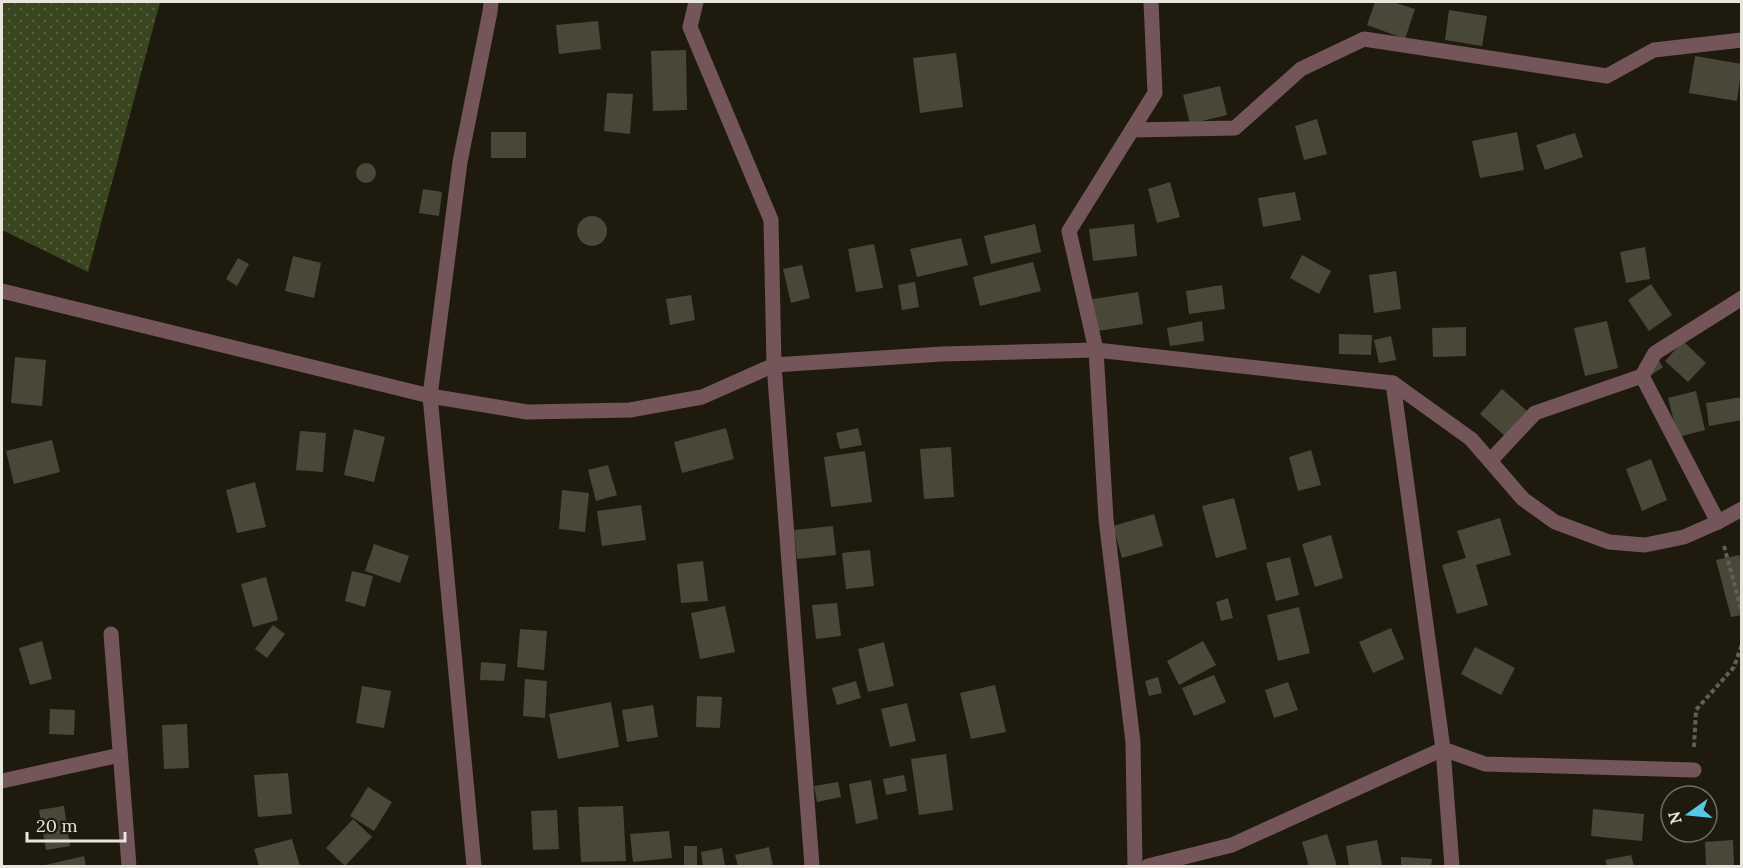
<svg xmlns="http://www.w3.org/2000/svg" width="1743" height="868" viewBox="0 0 1743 868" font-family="Lora,serif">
<defs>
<pattern id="grass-dots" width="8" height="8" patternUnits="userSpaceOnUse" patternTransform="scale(1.5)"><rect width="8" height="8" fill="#39451f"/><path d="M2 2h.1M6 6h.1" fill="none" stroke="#56603f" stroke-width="1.8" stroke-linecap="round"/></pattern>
</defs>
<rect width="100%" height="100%" fill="#1e1b0e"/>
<path fill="url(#grass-dots)" d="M2 2H160L88 272 2 230Z"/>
<g fill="#494738">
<path d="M1375 2H1393L1415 9 1405 39 1367 25Z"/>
<path d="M1449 10 1487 16 1482 46 1445 40Z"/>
<path d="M598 21 601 49 559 54 556 25Z"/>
<path d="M686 50 687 110 653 111 651 51Z"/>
<path d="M956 53 963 107 920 113 913 58Z"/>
<path d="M1695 56 1742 64 1737 101 1689 93Z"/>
<path d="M1220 86 1227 115 1190 124 1183 95Z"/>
<path d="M607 93 633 94 630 134 604 131Z"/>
<path d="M1317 119 1327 154 1304 160 1295 126Z"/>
<rect x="491" y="132" width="35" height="26"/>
<path d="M1517 132 1524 170 1480 178 1472 141Z"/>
<path d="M1575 133 1583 157 1545 170 1536 145Z"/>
<circle cx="366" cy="173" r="10"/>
<path d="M1170 182 1180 217 1157 223 1148 189Z"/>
<path d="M423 189 442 192 439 216 419 213Z"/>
<path d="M1295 192 1301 220 1263 227 1258 198Z"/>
<circle cx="592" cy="231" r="15"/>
<path d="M1035 224 1041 252 991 264 984 236Z"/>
<path d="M1134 224 1137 256 1093 261 1089 229Z"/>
<path d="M961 238 968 265 917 277 910 249Z"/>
<path d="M874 244 883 288 856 292 848 249Z"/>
<path d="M1645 247 1650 279 1626 283 1620 252Z"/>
<path d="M1302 255 1331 271 1319 294 1290 278Z"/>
<path d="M293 256 321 263 314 298 285 291Z"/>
<path d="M238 258 249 264 237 286 226 279Z"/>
<path d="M1033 262 1041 291 980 306 973 277Z"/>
<path d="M802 265 810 298 791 303 783 269Z"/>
<path d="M1396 271 1401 309 1374 313 1369 275Z"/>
<path d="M915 282 919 307 902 310 898 285Z"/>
<path d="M1651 284 1672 315 1649 331 1628 300Z"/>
<path d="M1222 285 1225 309 1189 314 1186 291Z"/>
<path d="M1138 292 1143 324 1091 332 1087 300Z"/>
<path d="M691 295 695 320 670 325 666 299Z"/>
<path d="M1202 321 1204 341 1170 346 1167 328Z"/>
<path d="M1607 321 1618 368 1585 376 1574 328Z"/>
<path d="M1466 327V356L1433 357 1432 328Z"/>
<path d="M1339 334 1372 335 1371 355 1339 354Z"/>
<path d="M1391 336 1396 360 1379 363 1374 340Z"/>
<path d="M1683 341 1706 363 1688 382 1665 361Z"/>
<path d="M1655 355 1663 367 1647 378 1639 365Z"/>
<path d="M15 357 46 360 42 406 11 403Z"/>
<path d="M1502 389 1527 411 1505 436 1480 414Z"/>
<path d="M1696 391 1705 430 1678 437 1668 398Z"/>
<path d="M1742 397V420L1709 426 1706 403Z"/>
<path d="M726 428 734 459 682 473 674 442Z"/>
<path d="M858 428 862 445 840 449 836 433Z"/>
<path d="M354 429 385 437 374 482 344 475Z"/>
<path d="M300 431 326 433 323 472 296 470Z"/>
<path d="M52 440 60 472 14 484 6 451Z"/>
<path d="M951 447 954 497 924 499 920 449Z"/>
<path d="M1311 450 1321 485 1298 491 1289 457Z"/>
<path d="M865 451 872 502 831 507 824 457Z"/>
<path d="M1651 459 1667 500 1642 511 1626 469Z"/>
<path d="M608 465 617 495 596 501 588 470Z"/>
<path d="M255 482 266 527 237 533 226 490Z"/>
<path d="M562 490 589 493 585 532 559 529Z"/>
<path d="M1234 498 1247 549 1216 558 1202 506Z"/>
<path d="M641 505 646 540 602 546 597 511Z"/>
<path d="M1154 514 1163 546 1122 558 1113 526Z"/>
<path d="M1500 518 1511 555 1476 565 1488 605 1457 614 1442 565 1466 558 1457 531Z"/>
<path d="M833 526 836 555 797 559 794 530Z"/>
<path d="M1331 535 1343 578 1315 587 1302 544Z"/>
<path d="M374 544 409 556 400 583 365 571Z"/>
<path d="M870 550 874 586 846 589 842 553Z"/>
<path d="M1739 555 1742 565V615L1731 617 1716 560Z"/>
<path d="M1290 557 1299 595 1276 601 1266 563Z"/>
<path d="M703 561 708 601 681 603 677 564Z"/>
<path d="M352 571 373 576 365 607 345 601Z"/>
<path d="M266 577 278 620 253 627 241 584Z"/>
<path d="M1228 598 1233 618 1221 621 1216 602Z"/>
<path d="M837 603 841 636 816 639 812 605Z"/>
<path d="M725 606 735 652 700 659 691 613Z"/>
<path d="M1299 607 1310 653 1278 661 1267 615Z"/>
<path d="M273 625 285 634 267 658 255 649Z"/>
<path d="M1391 628 1404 659 1373 673 1359 642Z"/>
<path d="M520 629 547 631 544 670 517 667Z"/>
<path d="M42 641 52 679 30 685 19 648Z"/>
<path d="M1203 641 1216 665 1179 685 1167 661Z"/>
<path d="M884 642 894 686 868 692 858 649Z"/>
<path d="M1475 647 1515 668 1501 695 1461 674Z"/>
<path d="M481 662 506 664 504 681 480 680Z"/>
<path d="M1214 675 1226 702 1194 716 1182 688Z"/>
<path d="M1158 677 1162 693 1149 696 1145 681Z"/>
<path d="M525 679 547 681 545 718 523 716Z"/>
<path d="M856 681 861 698 837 705 832 688Z"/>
<path d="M1288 682 1298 710 1274 718 1265 690Z"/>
<path d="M995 685 1006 732 971 739 960 693Z"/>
<path d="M362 686 391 691 384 728 356 723Z"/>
<path d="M697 696 722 697 720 728 696 727Z"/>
<path d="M611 702 619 747 558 759 549 714Z"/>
<path d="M907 703 916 741 890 747 881 709Z"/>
<path d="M653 705 658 737 627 742 622 710Z"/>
<path d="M50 709 75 710 74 735 49 734Z"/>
<path d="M187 724 189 768 164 769 162 725Z"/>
<path d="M946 754 953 810 919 815 911 759Z"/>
<path d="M288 773 292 814 258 817 254 775Z"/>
<path d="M904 775 907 791 886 795 883 779Z"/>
<path d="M871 780 878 819 856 824 849 784Z"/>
<path d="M838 782 841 797 817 802 814 786Z"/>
<path d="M368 787 392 802 374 831 350 816Z"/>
<path d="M64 806 70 846 46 850 39 810Z"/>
<path d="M623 806 626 861 581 862 578 807Z"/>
<path d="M1593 809 1644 814 1642 841 1591 836Z"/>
<path d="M557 810 559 849 533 850 531 811Z"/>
<path d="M353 819 372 837 345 866 326 848Z"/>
<path d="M669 831 672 858 633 862 630 834Z"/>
<path d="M1327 834 1337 866H1309L1302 842Z"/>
<path d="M292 839 300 866H259L254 849Z"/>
<path d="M1377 840 1382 865 1372 866H1349L1346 846Z"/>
<path d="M1733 840 1734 866H1706L1705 842Z"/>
<rect x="684" y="846" width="13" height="20"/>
<path d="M769 847 773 866H738L735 855Z"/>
<path d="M722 848 725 866H703L701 852Z"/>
<path d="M1631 855 1634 866H1607L1605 860Z"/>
<path d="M84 856 86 866H41Z"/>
<path d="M1401 857 1432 859 1431 866H1401Z"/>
</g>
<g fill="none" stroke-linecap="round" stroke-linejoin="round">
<g stroke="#615e52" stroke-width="4" stroke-dasharray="4.5 3" stroke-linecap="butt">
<path d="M1724 546 1742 612"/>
<path d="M1694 747 1696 710 1734 667 1742 644"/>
</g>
<g stroke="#74555a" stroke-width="15">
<path d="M696 2 690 27 771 220 774 365 812 866"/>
<path d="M1132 130 1235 128 1301 69 1364 39 1607 76 1654 50 1742 40"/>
<path d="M2 291 430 396 527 412 630 410 702 397 774 365 942 354 1096 350 1393 383 1471 439 1523 499 1555 522 1609 542 1645 545 1684 537 1718 522 1742 509"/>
<path d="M1642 376 1655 353 1742 298"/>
<path d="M1393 383 1443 749 1452 866"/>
<path d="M1490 461 1535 413 1642 376 1718 522"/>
<path d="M111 634 129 866"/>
<path d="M2 781 120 755"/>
<path d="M474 866 430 396 460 162 490 12 491 2"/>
<path d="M1135 866 1133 742 1106 519 1096 350 1069 231 1155 93 1151 2"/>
<path d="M1148 866 1232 845 1443 749 1485 764 1694 770"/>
</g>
</g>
<rect width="1743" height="868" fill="none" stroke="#e7e5dc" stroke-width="6"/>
<g transform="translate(1689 814) rotate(255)"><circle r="28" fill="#1e1b0e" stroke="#6e6c60" stroke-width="1.5"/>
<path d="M0-4.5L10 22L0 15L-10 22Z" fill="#58c9e4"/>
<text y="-9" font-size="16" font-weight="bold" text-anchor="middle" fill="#e7e5dc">N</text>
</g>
<path d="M27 832v9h98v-9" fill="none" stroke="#e7e5dc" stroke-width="3"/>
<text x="36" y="832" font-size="18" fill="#e7e5dc" stroke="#1e1b0e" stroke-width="4.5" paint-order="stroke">20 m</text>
</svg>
